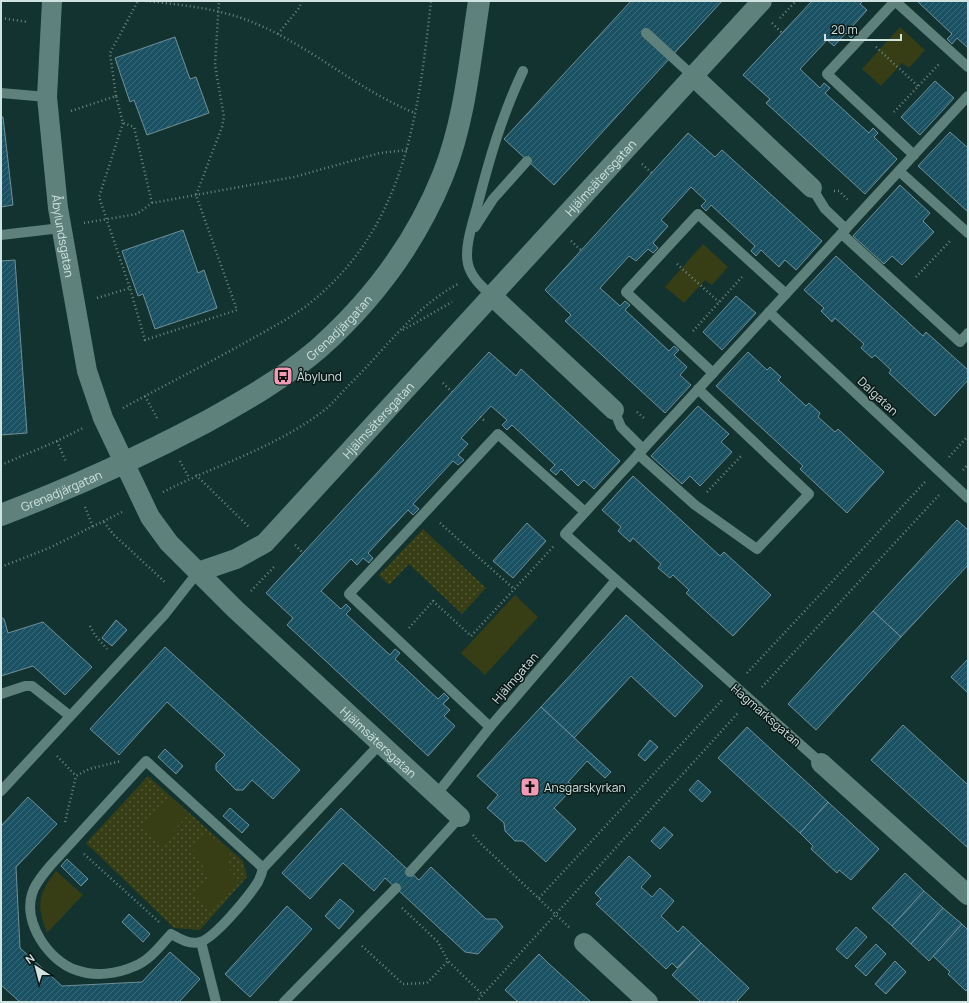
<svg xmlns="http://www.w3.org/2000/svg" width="969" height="1003" viewBox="0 0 969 1003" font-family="Manrope,sans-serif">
<defs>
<pattern id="grass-dots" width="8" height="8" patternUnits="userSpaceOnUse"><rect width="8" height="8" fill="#373d14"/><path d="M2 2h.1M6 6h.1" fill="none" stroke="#535936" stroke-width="1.8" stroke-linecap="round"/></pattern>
<pattern id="building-hatch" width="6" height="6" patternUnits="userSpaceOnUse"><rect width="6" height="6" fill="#1b5263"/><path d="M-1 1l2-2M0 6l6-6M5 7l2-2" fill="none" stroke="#3b6b79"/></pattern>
</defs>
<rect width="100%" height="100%" fill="#12332f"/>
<g fill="url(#grass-dots)">
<path d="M423 529 486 588 462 614 409 564 389 585 379 575Z"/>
<path d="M148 776 243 861 247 877 200 930 174 928 86 843Z"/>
</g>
<g fill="#373d14">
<path d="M900 27 925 50 909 68 902 63 881 86 862 69Z"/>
<path d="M703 244 728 267 712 285 705 280 684 303 665 287Z"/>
<path d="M515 595 538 617 485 675 461 653Z"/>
<path d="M168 797 188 815 161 845 141 827Z"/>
<path d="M208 833 230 852 228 868 240 881 212 911 194 895 209 877 193 849Z"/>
<path d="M56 871 83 895 47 933C36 905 38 894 56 871Z"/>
</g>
<g fill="url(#building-hatch)" stroke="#708f9a">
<path d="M631 1H722L554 185 504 139Z"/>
<path d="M812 1H863L860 4 867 10 851 28 856 33 851 38 846 33 834 46 827 40 800 69 820 88 824 83 830 88 825 93 869 133 873 128 878 133 874 137 897 159 865 194 766 103 770 99 743 75Z"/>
<path d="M917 1H968V48L957 38 952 44 947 39 952 34Z"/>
<path d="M175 37 190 79 196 77 209 113 147 135 134 100 130 102 115 58Z"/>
<path d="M935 81 954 98 920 135 901 117Z"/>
<path d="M1 117H3L13 205 1 207Z"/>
<path d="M950 132 968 148V212L918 166Z"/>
<path d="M688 133 715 157 722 150 822 241 796 270 785 260 779 267 761 250 756 256 751 251 755 246 711 205 706 211 701 206 706 201 691 187 661 220 668 226 653 243 658 248 653 253 648 249 636 261 629 256 600 288 620 306 625 301 630 305 625 310 669 351 674 346 679 350 674 355 687 367 680 375 691 385 665 413 565 321 571 315 545 290Z"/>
<path d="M900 185 930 213 923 221 934 232 902 265 892 256 884 264 853 236Z"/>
<path d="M183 230 198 273 204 270 217 308 155 329 143 294 138 296 122 251Z"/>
<path d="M836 256 923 336 926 332 968 370V380L935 416 889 373 891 370 875 355 872 358 861 348 864 344 835 318 832 322 821 311 824 308 804 290Z"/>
<path d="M15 260 27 433 1 435V261Z"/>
<path d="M736 296 756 313 722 350 703 332Z"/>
<path d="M489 352 516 376 521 369 620 461 594 489 584 480 578 486 561 469 556 475 550 470 555 465 512 425 507 430 502 425 507 420 491 406 461 438 468 444 458 455 464 460 458 465 453 461 413 504 419 509 413 515 408 510 368 553 373 558 369 563 363 558 357 565 351 559 321 591 341 609 346 604 351 609 346 614 390 655 395 649 400 653 395 659 438 699 444 693 449 698 443 704 450 710 444 716 455 726 428 756 287 625 293 618 266 593Z"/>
<path d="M748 352 767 370 770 367 781 377 778 380 806 406 809 403 820 413 818 417 835 432 838 429 884 472 847 513 800 469 803 466 716 386Z"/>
<path d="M698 406 729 434 721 442 732 452 700 486 690 476 682 484 651 456Z"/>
<path d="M633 476 720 556 724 552 771 595 733 636 686 593 689 590 673 575 670 578 658 568 661 564 633 538 630 542 618 531 621 527 602 510Z"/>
<path d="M957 520 968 530V565L901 637 873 611Z"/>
<path d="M527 523 546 541 513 578 493 561Z"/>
<path d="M873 611 901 637 816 730 788 704Z"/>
<path d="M626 615 703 686 675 717 631 676 574 738 541 707Z"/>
<path d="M1 617 4 619 8 633 43 622 92 667 65 695 33 666 1 676Z"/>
<path d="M116 620 127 630 112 646 102 638Z"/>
<path d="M165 647 300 770 273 799 252 780 243 790H236L216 770V764L225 755 167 702 119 755 90 729Z"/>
<path d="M968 659V693L951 677Z"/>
<path d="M541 707 611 772 605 778 587 761 568 782 571 784V790L554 808 576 829 546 862 523 841H515L505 831 504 823 487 808 498 795 477 776Z"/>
<path d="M903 725 968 785V848L871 760Z"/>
<path d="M747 727 828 802 800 833 718 758Z"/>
<path d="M650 740 658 747 645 761 638 755Z"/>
<path d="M165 749 183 766 176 774 158 757Z"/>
<path d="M698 780 711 792 702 802 689 790Z"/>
<path d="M28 797 57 824 16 867 20 948 62 986 142 982 170 952 200 979 179 1002H20L1 985V826Z"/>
<path d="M828 802 879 849 851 880 839 870 837 873 811 849 813 846 800 833Z"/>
<path d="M230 808 249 825 242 833 223 816Z"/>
<path d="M341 808 419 880 431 867 486 919H496L503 927 478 954 465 952 385 878 374 891 343 863 310 899 282 873Z"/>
<path d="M664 827 673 835 660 849 651 841Z"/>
<path d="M629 856 651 876 641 887 652 897 660 888 674 901 661 916 678 932 683 926 701 943 677 968 672 963 666 969 596 904 601 899 595 893Z"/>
<path d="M67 859 88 879 81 886 61 866Z"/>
<path d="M905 873 924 891 892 926 872 908Z"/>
<path d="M924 891 943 908 911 944 892 926Z"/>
<path d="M340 899 354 911 339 929 325 916Z"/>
<path d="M287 906 312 929 250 997 225 974Z"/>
<path d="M943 908 962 924 929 961 911 944Z"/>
<path d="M129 914 150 934 143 942 122 922Z"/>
<path d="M962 924 968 930V988L966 991 948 974 950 972 933 956Z"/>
<path d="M856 927 867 937 847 959 836 949Z"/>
<path d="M701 943 749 988 736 1002H701L672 975Z"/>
<path d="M876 944 886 954 866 976 855 966Z"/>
<path d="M539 954 547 962 591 1002H518L505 990Z"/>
<path d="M895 961 906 972 886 994 875 984Z"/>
</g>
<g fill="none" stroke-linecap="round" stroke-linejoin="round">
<g stroke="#6c8682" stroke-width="2.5" stroke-dasharray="1 3" stroke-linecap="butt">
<path d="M146 1C184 5 224 9 259 25 314 49 360 91 415 113"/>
<path d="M1 18 28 22"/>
<path d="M780 18 796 1"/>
<path d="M772 23 782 33"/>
<path d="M278 34 299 8 302 1"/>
<path d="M876 47 918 86"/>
<path d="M116 96 110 53 138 1"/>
<path d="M71 111 116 96 123 123 134 127 152 203"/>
<path d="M894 112 939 64"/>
<path d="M123 123 99 197 130 288"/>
<path d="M642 164 652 173"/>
<path d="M834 191H839L848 200"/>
<path d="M84 223 137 214 152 203 294 177 380 153 407 150"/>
<path d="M571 241 581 250"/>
<path d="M677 264 719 302"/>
<path d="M916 277 951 240"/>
<path d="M97 298 130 288 145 340 237 310 196 195 222 127 224 117 215 65 219 1"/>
<path d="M403 330 452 302"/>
<path d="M693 331 742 277"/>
<path d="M443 383 452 392"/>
<path d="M145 396 158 420"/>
<path d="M123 408C165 385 207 364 248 341 267 330 287 320 305 307 405 230 418 117 431 1"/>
<path d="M637 412 645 419"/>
<path d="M480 417 486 422"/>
<path d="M57 441 66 462"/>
<path d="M949 457 968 436"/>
<path d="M180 461 189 478"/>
<path d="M1 465 57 441 83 428"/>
<path d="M963 470 968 464"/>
<path d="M196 475 249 527"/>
<path d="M163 492C218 464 278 447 327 408 334 402 341 393 348 386 384 351 413 308 458 284"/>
<path d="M707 492 742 455"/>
<path d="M85 507 93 527"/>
<path d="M104 522 113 534 166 583"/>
<path d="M440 523 514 589"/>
<path d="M295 545 303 553"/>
<path d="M1 567 49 548 122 512"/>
<path d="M251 591 275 566"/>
<path d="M90 626 95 635 107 649"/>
<path d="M409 628 433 601 471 636 554 546"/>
<path d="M747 673 925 482"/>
<path d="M762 687 939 495"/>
<path d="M57 756 76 776"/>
<path d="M65 822 76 776 89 769 121 761"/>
<path d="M473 835 480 843 569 927"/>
<path d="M84 854 159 922"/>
<path d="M539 898 723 699"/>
<path d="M402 908 438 942 448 961 483 995"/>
<path d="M362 946 403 984 427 983 448 961"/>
<path d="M476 1002 738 713"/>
</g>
<g stroke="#5f817c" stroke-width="10">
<path d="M646 33 693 76"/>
<path d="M1 93 47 97"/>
<path d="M914 155 827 74 895 1 968 67"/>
<path d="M899 171 968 233"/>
<path d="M812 188 825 209 846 229"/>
<path d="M475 227 493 199 527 161"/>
<path d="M842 234 960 342 968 333"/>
<path d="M1 235 61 228"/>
<path d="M491 295C481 286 471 277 468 264 464 248 473 222 477 207 489 160 502 115 523 71"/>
<path d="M769 312 968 498"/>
<path d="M713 373 626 292 698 214 786 294"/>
<path d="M614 410 621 427 643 449"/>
<path d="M638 454 695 505 757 549 809 494 698 389"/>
<path d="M1 694 25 686H32L70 716"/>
<path d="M490 727 349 594 498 434 585 512"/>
<path d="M146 761 263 868C262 873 260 878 258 882 249 896 215 938 200 942 190 945 180 939 171 934 161 945 150 960 135 966 117 974 95 977 76 970 49 961 23 923 32 894 35 883 43 875 50 866Z"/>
<path d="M821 763 565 534 968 96"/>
<path d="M1 791 165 614 198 572"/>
<path d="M436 795 490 727 616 580"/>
<path d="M263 868 380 744"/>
<path d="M410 872 460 817"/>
<path d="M201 942 216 1002"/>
<path d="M284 1002 396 888"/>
</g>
<g stroke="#5f817c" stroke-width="20">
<path id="s1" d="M52 1 47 97 58 208 87 371 103 418 150 517 169 543 198 572 236 559 265 543 762 1"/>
<path d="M693 76 812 188"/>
<path d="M491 295 614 410"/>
<path id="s2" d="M198 572 235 609 460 817"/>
<path d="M821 763 968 895"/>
<path d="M584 943 648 1002"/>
</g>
<path stroke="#5f817c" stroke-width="22" id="s3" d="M1 515C71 488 138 458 204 423 244 401 284 378 318 349 372 301 416 242 443 175 465 120 470 59 479 1"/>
</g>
<defs>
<g id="bus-square" transform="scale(1)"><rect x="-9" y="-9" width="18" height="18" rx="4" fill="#f09ab4" stroke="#0a1816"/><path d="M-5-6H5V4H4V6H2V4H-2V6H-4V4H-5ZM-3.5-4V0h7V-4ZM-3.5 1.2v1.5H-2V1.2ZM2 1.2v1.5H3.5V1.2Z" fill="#111"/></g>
<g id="church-square" transform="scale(1)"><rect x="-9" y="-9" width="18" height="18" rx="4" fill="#f09ab4" stroke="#0a1816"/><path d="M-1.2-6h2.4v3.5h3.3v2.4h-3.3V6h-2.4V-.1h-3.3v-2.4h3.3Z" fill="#111"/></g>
</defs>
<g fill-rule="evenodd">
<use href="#bus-square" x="283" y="376"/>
<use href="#church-square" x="530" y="787"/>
</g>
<g text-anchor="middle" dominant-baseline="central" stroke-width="3" stroke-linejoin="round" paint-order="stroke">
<g font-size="12" fill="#d1e3e0" stroke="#0a1816">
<text stroke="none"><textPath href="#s1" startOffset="1175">Hjälmsätersgatan</textPath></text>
<text stroke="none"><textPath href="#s1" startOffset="236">Åbylundsgatan</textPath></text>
<text stroke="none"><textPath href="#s3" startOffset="389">Grenadjärgatan</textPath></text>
<text transform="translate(878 396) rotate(43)">Dalgatan</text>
<text stroke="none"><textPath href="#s1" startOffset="846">Hjälmsätersgatan</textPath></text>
<text stroke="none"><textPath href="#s3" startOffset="65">Grenadjärgatan</textPath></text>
<text transform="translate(515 678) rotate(-49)">Hjälmgatan</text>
<text transform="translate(766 715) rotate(41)">Hagmarksgatan</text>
<text stroke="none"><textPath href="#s2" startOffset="248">Hjälmsätersgatan</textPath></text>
</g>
<g font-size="12" fill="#d1e3e0" stroke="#0a1816" text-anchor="start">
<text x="297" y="376">Åbylund</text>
<text x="544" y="787">Ansgarskyrkan</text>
</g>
</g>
<rect width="969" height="1003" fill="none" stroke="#d1e3e0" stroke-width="4"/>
<g transform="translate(36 967) rotate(324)" stroke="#0a1816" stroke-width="3" paint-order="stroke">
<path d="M0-3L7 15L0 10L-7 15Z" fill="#d1e3e0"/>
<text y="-6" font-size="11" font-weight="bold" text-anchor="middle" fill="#d1e3e0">N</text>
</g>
<path d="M825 34v6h76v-6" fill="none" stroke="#d1e3e0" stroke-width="2"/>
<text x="831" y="34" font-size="12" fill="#d1e3e0" stroke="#0a1816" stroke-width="3" paint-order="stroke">20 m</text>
</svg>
